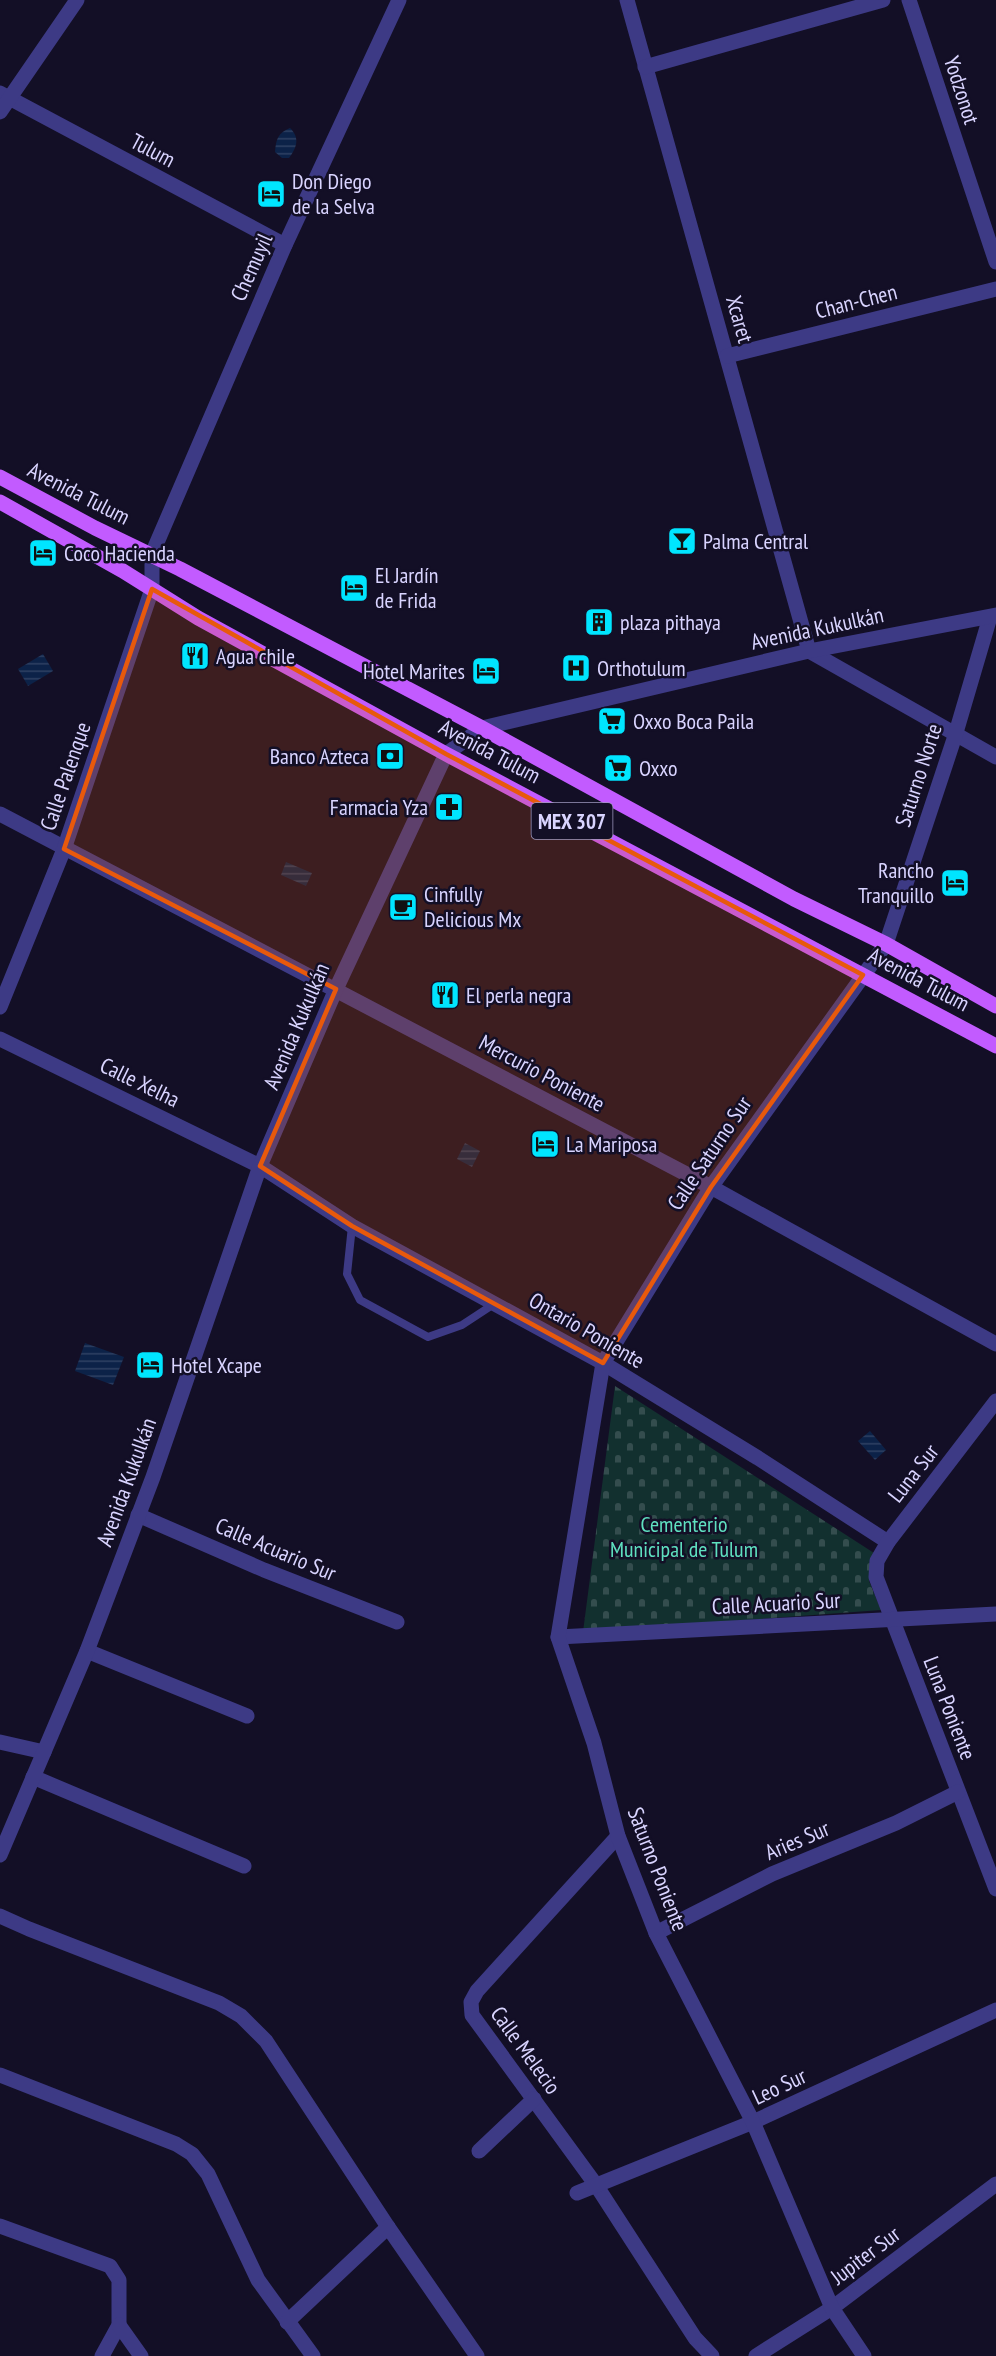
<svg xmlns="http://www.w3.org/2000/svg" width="996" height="2356" viewBox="0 0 996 2356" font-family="'PT Sans Narrow',sans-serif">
<defs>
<pattern id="cemetery-stones" width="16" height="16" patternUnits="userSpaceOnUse" patternTransform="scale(1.5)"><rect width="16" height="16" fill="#12302f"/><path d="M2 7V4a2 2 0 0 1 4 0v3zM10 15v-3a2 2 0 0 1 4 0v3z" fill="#344d4e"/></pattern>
<pattern id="water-rules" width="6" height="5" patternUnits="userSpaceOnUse" patternTransform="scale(1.5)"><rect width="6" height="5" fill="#0c2248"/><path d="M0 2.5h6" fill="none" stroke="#2f4163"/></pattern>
</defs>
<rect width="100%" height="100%" fill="#130f26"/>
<path fill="url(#cemetery-stones)" d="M615 1386 874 1553 869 1581 881 1610 583 1632Z"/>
<g fill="url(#water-rules)">
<path d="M290 128C300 138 297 147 289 158H282L275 152C276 139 278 133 290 128Z"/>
<path d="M43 654 53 671 28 686 18 669Z"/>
<path d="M286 862 312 873 306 886 281 875Z"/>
<path d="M465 1143 480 1151 472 1167 457 1159Z"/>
<path d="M85 1343 124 1357 113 1385 75 1371Z"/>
<path d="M870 1431 886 1450 875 1460 858 1441Z"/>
</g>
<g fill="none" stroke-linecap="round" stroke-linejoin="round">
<path stroke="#3d3a85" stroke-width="8" d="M352 1226 347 1274 360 1300 428 1337 462 1325 494 1304"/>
<g stroke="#3d3a85" stroke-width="15">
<path d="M627 0 809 651 996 757"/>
<path d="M909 0 996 262"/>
<path d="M645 67 883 0"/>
<path d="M0 93 285 245"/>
<path d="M0 112 77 0"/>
<path d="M727 356 996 289"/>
<path d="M0 814 711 1187 996 1344"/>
<path d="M0 1007 64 849 152 589V554L285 245 399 0"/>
<path d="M0 1039 260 1166 352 1226 603 1363 758 1458 888 1542"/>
<path d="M996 1401 888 1542 877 1561 876 1577 996 1889"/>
<path d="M138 1515 264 1570 397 1622"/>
<path d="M558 1637 996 1614"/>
<path d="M87 1651 247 1716"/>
<path d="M0 1742 44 1752"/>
<path d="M33 1777 244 1866"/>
<path d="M618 1836 477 1991 471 2002 472 2015 596 2185 695 2338 712 2356"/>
<path d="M0 1916 29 1929 219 2003 241 2016 266 2041 388 2227 477 2356"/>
<path d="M656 1933 772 1874 896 1823 958 1792"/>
<path d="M0 2075 176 2144 192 2154 208 2174 258 2280 313 2356"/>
<path d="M479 2151 534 2099"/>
<path d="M577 2193 753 2122 996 2010"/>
<path d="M0 2226 110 2266 119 2280V2325L102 2356"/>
<path d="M287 2322 388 2227"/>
<path d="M119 2325 141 2356"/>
<path d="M756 2356 832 2308 996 2184"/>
<path d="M864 2356 832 2308 753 2122 656 1933 618 1836 594 1743 558 1637 603 1363 711 1187 886 944 955 736 990 617"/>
</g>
<path stroke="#3d3a85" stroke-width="15" d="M0 1855 87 1651 153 1477 260 1166 336 989 446 754 482 728 809 651 996 615"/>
<g stroke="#c25bff" stroke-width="15">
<path d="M0 477 95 528 180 569 482 728 794 899 886 944 996 1006"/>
<path d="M0 502 123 571 198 618 446 754 996 1046"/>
</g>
</g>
<path fill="#e8590c" fill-opacity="0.2" stroke="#e8590c" stroke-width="4.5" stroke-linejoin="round" d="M152 589 446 754 863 975 711 1187 603 1363 352 1226 260 1166 336 989 64 849Z"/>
<defs>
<g id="hotel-square" transform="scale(1.5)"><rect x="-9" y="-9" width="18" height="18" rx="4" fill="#00e5ff" stroke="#130f26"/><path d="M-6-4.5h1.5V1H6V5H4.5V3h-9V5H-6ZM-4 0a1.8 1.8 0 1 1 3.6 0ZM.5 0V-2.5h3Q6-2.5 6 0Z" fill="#111"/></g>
<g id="bar-square" transform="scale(1.5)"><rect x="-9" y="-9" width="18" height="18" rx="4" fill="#00e5ff" stroke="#130f26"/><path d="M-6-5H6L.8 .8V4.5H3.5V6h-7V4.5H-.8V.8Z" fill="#111"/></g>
<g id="building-square" transform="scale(1.5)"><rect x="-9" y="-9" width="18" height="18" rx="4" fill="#00e5ff" stroke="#130f26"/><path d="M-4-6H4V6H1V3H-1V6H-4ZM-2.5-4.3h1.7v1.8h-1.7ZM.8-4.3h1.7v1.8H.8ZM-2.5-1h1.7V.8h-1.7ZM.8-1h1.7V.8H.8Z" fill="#111"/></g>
<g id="restaurant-square" transform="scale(1.5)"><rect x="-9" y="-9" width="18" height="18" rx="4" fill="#00e5ff" stroke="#130f26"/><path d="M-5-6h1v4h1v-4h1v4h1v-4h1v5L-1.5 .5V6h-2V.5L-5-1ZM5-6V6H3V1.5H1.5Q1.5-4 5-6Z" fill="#111"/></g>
<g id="hospital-square" transform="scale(1.5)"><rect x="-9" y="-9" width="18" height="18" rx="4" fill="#00e5ff" stroke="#130f26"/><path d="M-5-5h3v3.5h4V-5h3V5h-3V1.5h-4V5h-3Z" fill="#111"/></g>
<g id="supermarket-square" transform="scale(1.5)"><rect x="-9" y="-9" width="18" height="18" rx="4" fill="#00e5ff" stroke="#130f26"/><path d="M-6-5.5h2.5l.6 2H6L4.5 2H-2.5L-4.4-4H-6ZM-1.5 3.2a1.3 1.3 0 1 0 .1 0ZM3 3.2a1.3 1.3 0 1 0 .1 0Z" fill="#111"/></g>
<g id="bank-square" transform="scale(1.5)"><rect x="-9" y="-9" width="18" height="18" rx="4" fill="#00e5ff" stroke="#130f26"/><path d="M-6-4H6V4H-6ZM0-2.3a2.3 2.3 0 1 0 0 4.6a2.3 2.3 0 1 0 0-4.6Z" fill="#111"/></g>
<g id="pharmacy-square" transform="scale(1.5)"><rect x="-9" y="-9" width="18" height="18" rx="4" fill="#00e5ff" stroke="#130f26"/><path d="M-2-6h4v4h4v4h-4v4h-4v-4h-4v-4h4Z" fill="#111"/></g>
<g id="cafe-square" transform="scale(1.5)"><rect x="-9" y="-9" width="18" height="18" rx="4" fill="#00e5ff" stroke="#130f26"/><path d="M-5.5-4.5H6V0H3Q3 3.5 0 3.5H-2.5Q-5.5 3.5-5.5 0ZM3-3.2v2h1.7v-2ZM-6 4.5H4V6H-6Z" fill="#111"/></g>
</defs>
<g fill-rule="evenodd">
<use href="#hotel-square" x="271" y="194"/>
<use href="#bar-square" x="682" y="541"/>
<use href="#hotel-square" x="43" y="553"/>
<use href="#hotel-square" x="354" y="588"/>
<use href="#building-square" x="599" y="622"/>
<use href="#restaurant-square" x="195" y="656"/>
<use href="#hospital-square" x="576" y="668"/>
<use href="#hotel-square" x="486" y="671"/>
<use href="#supermarket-square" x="612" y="721"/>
<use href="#bank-square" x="390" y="756"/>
<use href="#supermarket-square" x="618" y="768"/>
<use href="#pharmacy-square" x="449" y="807"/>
<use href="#hotel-square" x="955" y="883"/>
<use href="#cafe-square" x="403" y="907"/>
<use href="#restaurant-square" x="445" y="995"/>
<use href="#hotel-square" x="545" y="1144"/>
<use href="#hotel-square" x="150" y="1365"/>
</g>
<g text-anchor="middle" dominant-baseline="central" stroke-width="5" stroke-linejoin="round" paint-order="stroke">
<rect fill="#130f26" stroke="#9e99be" stroke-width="1.5" x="531.5" y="803" width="81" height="36" rx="4.5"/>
<g font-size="21" font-weight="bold" fill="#d9d4ff">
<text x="572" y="821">MEX 307</text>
</g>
<g font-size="22" fill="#d9d4ff" stroke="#130f26">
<text transform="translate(962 90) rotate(72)">Yodzonot</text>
<text transform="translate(153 150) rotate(28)">Tulum</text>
<text transform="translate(251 267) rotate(-66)">Chemuyil</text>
<text transform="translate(856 301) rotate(-14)">Chan-Chen</text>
<text transform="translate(740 319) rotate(74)">Xcaret</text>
<text transform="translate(79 493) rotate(27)">Avenida Tulum</text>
<text transform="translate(817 628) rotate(-12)">Avenida Kukulkán</text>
<text transform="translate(490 751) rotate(28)">Avenida Tulum</text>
<text transform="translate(918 775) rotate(-72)">Saturno Norte</text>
<text transform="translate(65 776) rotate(-71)">Calle Palenque</text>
<text transform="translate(919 979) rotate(28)">Avenida Tulum</text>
<text transform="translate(296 1026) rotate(-67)">Avenida Kukulkán</text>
<text transform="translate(542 1073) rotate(28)">Mercurio Poniente</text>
<text transform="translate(140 1082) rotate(26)">Calle Xelha</text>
<text transform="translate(709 1153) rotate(-56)">Calle Saturno Sur</text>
<text transform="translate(587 1330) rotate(30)">Ontario Poniente</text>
<text transform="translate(913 1473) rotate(-52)">Luna Sur</text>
<text transform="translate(126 1482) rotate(-70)">Avenida Kukulkán</text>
<text transform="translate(276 1549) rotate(23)">Calle Acuario Sur</text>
<text transform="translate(776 1603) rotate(-3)">Calle Acuario Sur</text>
<text transform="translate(950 1708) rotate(69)">Luna Poniente</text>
<text transform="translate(797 1840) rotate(-23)">Aries Sur</text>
<text transform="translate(658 1869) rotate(69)">Saturno Poniente</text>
<text transform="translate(526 2050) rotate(54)">Calle Melecio</text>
<text transform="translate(779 2086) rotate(-25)">Leo Sur</text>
<text transform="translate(865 2255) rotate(-37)">Jupiter Sur</text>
</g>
<g font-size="22" fill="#d9d4ff" stroke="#130f26" text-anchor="start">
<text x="292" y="181">Don Diego<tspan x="292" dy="25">de la Selva</tspan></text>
<text x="703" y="541">Palma Central</text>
<text x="64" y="553">Coco Hacienda</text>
<text x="375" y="575">El Jardín<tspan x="375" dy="25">de Frida</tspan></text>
<text x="620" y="622">plaza pithaya</text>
<text x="216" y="656">Agua chile</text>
<text x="597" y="668">Orthotulum</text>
<text x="465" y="671" text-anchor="end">Hotel Marites</text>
<text x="633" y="721">Oxxo Boca Paila</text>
<text x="369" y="756" text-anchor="end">Banco Azteca</text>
<text x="639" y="768">Oxxo</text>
<text x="428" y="807" text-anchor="end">Farmacia Yza</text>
<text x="934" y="870" text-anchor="end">Rancho<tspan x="934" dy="25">Tranquillo</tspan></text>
<text x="424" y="894">Cinfully<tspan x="424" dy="25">Delicious Mx</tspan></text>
<text x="466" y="995">El perla negra</text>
<text x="566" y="1144">La Mariposa</text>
<text x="171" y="1365">Hotel Xcape</text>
</g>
<g font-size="22" fill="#5fe0c0" stroke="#130f26">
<text x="684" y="1524">Cementerio<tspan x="684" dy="25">Municipal de Tulum</tspan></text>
</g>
</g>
</svg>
